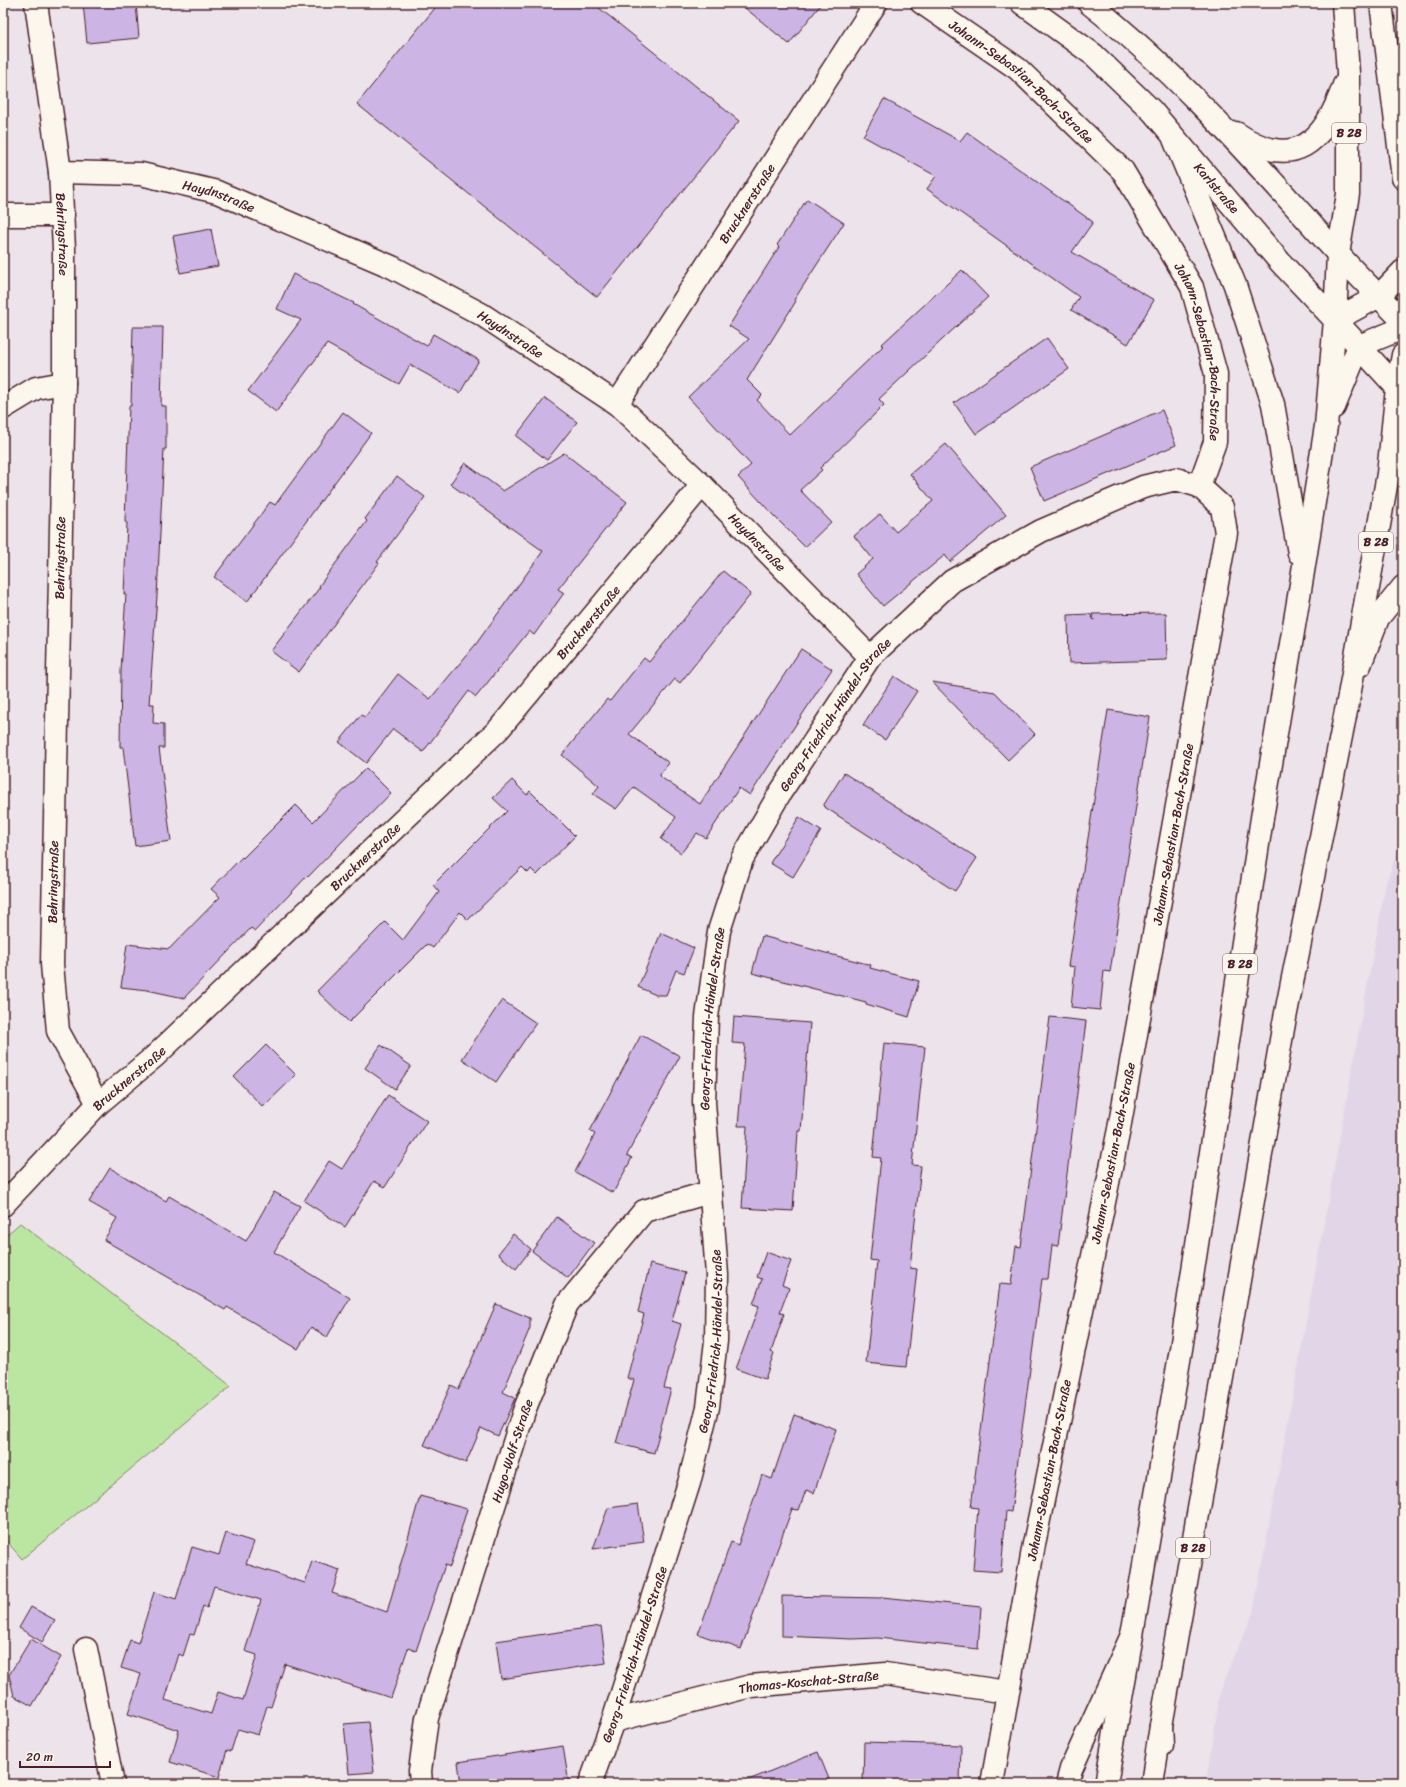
<svg xmlns="http://www.w3.org/2000/svg" width="1406" height="1787" viewBox="0 0 1406 1787" font-family="Sriracha,sans-serif">
<rect width="100%" height="100%" fill="#ede3ea"/>
<filter id="ink" filterUnits="userSpaceOnUse"><feTurbulence type="fractalNoise" baseFrequency=".025" numOctaves="2"/><feDisplacementMap in="SourceGraphic" scale="8" xChannelSelector="R" yChannelSelector="G"/><feConvolveMatrix kernelMatrix="1 2 1 2 8 2 1 2 1" color-interpolation-filters="sRGB"/></filter>
<g filter="url(#ink)">
<path fill="#e3d5e8" d="M1403 836V1784H1207L1220 1690 1253 1613 1386 883Z"/>
<path fill="#bbe6a2" stroke="#828266" d="M20 1223 231 1386 22 1559 3 1537V1238Z"/>
<g fill="#ccb5e5" stroke="#4a1f2b" fill-rule="evenodd">
<path d="M83 3H136L139 38 87 43Z"/>
<path d="M439 3H593L739 121 597 297 357 104Z"/>
<path d="M739 3H822L789 44Z"/>
<path d="M884 99 960 141 967 132 1093 222 1072 252 1154 300 1128 344 1071 310 1079 297 927 189 936 176 863 136Z"/>
<path d="M807 199 844 223 794 300 796 301 747 380 762 395 757 400 790 435 883 346 881 345 962 270 988 297 879 399 884 405 820 468 822 470 800 490 831 522 805 547 773 515 738 477 751 465 688 397 749 339 729 326 779 247 777 245Z"/>
<path d="M211 229 218 266 180 273 173 236Z"/>
<path d="M293 274 354 303 353 304 427 346 433 334 479 360 460 393 410 365 399 384 327 344 276 412 248 391 301 320 277 309Z"/>
<path d="M133 327H163L161 406H166V449H164L157 596 149 704H154L153 723 164 724V748H159L171 841 135 846 123 747H120L121 671 126 594H124L127 523 125 522 129 406H131Z"/>
<path d="M1047 338 1069 369 976 434 954 403Z"/>
<path d="M545 398 577 422 547 460 516 436Z"/>
<path d="M1162 410 1176 445 1044 501 1030 467Z"/>
<path d="M343 412 371 433 247 602 214 577 270 502 275 505Z"/>
<path d="M946 444 1006 515 950 562 945 555 883 606 856 574 873 559 854 536 880 514 896 532 933 501 910 474Z"/>
<path d="M564 453 627 502 558 589 564 593 534 635 529 631 476 697 469 691 423 752 393 729 366 763 339 742 361 715 365 717 398 674 430 699 476 644 543 551 450 484 465 463 503 491Z"/>
<path d="M397 476 425 497 377 562 379 563 299 672 271 651 320 587 319 586 367 521 365 519Z"/>
<path d="M723 571 751 594 680 683 675 679 629 734 669 763 659 776 700 804 801 649 832 669 750 795 739 788 706 838 697 833 681 853 661 839 676 817 634 787 616 809 593 794 599 786 562 755 607 699 610 701 644 658 649 662Z"/>
<path d="M1166 613 1167 660 1069 663 1068 615 1090 614 1094 620 1092 614Z"/>
<path d="M894 676 917 691 885 740 863 725Z"/>
<path d="M932 682 995 692 1035 734 1008 760Z"/>
<path d="M1108 710 1150 717 1110 972 1104 971 1100 1010 1071 1007 1075 967 1068 966Z"/>
<path d="M366 768 391 793 362 823 361 822 308 877 307 876 255 931 251 928 184 998 147 990 121 987 127 944 169 949 220 897 211 889 242 857 243 858 296 805 313 822Z"/>
<path d="M844 773 977 858 955 891 823 806Z"/>
<path d="M512 780 527 795 530 791 575 836 537 875 531 869 528 873 522 867 468 920 460 912 433 948 427 944 349 1022 317 991 385 922 403 940 439 892 433 885 507 811 493 798Z"/>
<path d="M799 817 821 831 793 877 770 863Z"/>
<path d="M661 933 694 948 684 973 676 970 666 995H656L638 987Z"/>
<path d="M762 936 871 965 870 968 919 981 909 1017 866 1004V1002L752 973Z"/>
<path d="M502 1000 536 1023 496 1082 462 1059Z"/>
<path d="M734 1017 810 1023 801 1131H798L793 1211 742 1208 747 1126H738L745 1044 732 1043Z"/>
<path d="M1050 1017 1086 1021 1058 1246 1052 1245 1048 1279H1042L1011 1512 1006 1511 1001 1572 973 1570 978 1508 971 1507 1000 1284 1011 1285 1016 1246 1021 1247Z"/>
<path d="M641 1035 680 1056 627 1155 632 1158 613 1193 575 1172 595 1134 590 1131Z"/>
<path d="M884 1043 925 1047 912 1165 921 1166 910 1268 917 1269 906 1367 866 1363 877 1261 870 1260 881 1158 873 1157Z"/>
<path d="M266 1045 296 1075 263 1107 234 1077Z"/>
<path d="M381 1045 411 1066 395 1089 365 1068Z"/>
<path d="M388 1095 427 1121 385 1187 374 1181 345 1227 304 1201 329 1161 342 1169Z"/>
<path d="M110 1168 166 1201 169 1196 246 1241 274 1192 300 1206 274 1252 350 1298 327 1337 311 1327 298 1349 227 1307 225 1310 104 1240 117 1218 89 1202Z"/>
<path d="M557 1217 594 1243 568 1278 532 1251Z"/>
<path d="M513 1234 531 1249 516 1269 498 1254Z"/>
<path d="M766 1252 791 1261 782 1285 789 1288 780 1312 784 1314 771 1352 774 1353 765 1379 736 1369 759 1306 753 1304 762 1279 757 1277Z"/>
<path d="M650 1264 685 1273 672 1321 681 1324 664 1388 671 1389 654 1453 616 1443 634 1380 627 1378 644 1314 638 1312Z"/>
<path d="M496 1304 530 1318V1328L503 1392 515 1398 498 1436 481 1428 466 1463 424 1445 451 1385 459 1389Z"/>
<path d="M794 1414 836 1429 814 1493 806 1490 799 1510 792 1509 741 1649 698 1634 731 1542 738 1545 762 1475 772 1479Z"/>
<path d="M420 1496 467 1509 450 1567 445 1565 416 1651 408 1648 391 1698 285 1664 271 1707 267 1706 258 1735 238 1729 231 1751 227 1750 219 1777 170 1762 179 1730 128 1714 141 1674 121 1668 130 1640 138 1643 154 1592 176 1599 192 1547 219 1555 226 1533 254 1542 246 1564 305 1583 312 1561 340 1570 332 1593 387 1612ZM214 1586 261 1600 245 1651 257 1655 243 1700 218 1692 211 1714 165 1700 179 1654 183 1656 190 1634 194 1635 203 1606 207 1608Z"/>
<path d="M638 1504 644 1542 593 1549 608 1508Z"/>
<path d="M782 1596 881 1598 882 1597 981 1607 978 1649 878 1638 852 1639 782 1636Z"/>
<path d="M31 1607 55 1620 42 1642 19 1628Z"/>
<path d="M601 1626 606 1663 501 1679 496 1641Z"/>
<path d="M31 1639 61 1657 32 1706 14 1696 9 1675Z"/>
<path d="M368 1722 374 1772 349 1774 344 1724Z"/>
<path d="M864 1742 961 1745 960 1784H863Z"/>
<path d="M563 1746 569 1784H461L458 1762Z"/>
<path d="M818 1752 831 1784H741V1783Z"/>
</g>
<g fill="none" stroke-linecap="round" stroke-linejoin="round">
<g stroke="#4a1f2b" stroke-width="25">
<g id="minor">
<path id="s1" d="M36 3 60 172 64 249V383L52 964 58 1031 98 1104"/>
<path id="s2" d="M922 3 1018 69 1123 171 1192 287 1216 374 1215 442 1199 486"/>
<path id="s3" d="M60 172 141 174 217 192 392 267 481 314 617 404 702 485 870 657"/>
<path d="M3 215H63"/>
<path d="M1335 320 1403 394"/>
<path id="s4" d="M617 404 876 3"/>
<path d="M3 408 36 388 64 383"/>
<path d="M1360 665 1378 618 1403 587"/>
<path id="s5" d="M3 1205 98 1104 155 1056 499 729 702 485"/>
<path d="M86 1649 113 1784"/>
<path id="s6" d="M613 1721 751 1686 885 1674 1007 1692"/>
<path id="s7" d="M421 1784 420 1771 427 1718 524 1411 567 1304 644 1211 710 1192"/>
<path id="s8" d="M590 1784 613 1721 689 1483 708 1407 716 1341 717 1275 704 1102 707 1017 719 931 742 859 780 793 870 657 952 581 1041 531 1143 487 1176 479 1199 486 1222 507 1226 533 1119 1129 1034 1544 992 1784"/>
</g>
</g>
<g stroke="#4a1f2b" stroke-width="25">
<g id="major">
<path id="s9" d="M1022 3 1094 55 1152 111 1281 263 1335 320"/>
<path d="M1089 3C1182 76 1259 167 1338 254 1359 277 1381 298 1403 321"/>
<path d="M1381 3 1403 178"/>
<path d="M1236 133C1294 172 1324 143 1344 85"/>
<path d="M1174 139 1235 285 1273 404 1299 553"/>
<path d="M1335 320 1379 296 1403 271"/>
<path d="M1334 407 1359 346 1403 328"/>
<path d="M1162 1745 1161 1726 1284 1023 1349 696 1388 474 1397 388 1403 355"/>
<path d="M1067 1784 1071 1769 1132 1635 1181 1349 1262 818 1302 578 1326 426 1335 320 1338 254 1348 194V73L1343 3"/>
</g>
</g>
<g stroke="#4a1f2b" stroke-width="25">
<g id="highway">
<path d="M1106 1784 1132 1635"/>
<path d="M1152 1784 1161 1726"/>
</g>
</g>
<use href="#minor" stroke="#fbf7ec" stroke-width="22"/>
<use href="#major" stroke="#fbf7ec" stroke-width="22"/>
<use href="#highway" stroke="#fbf7ec" stroke-width="22"/>
</g>
</g>
<g text-anchor="middle" dominant-baseline="central" stroke-width="3" stroke-linejoin="round" paint-order="stroke">
<g fill="#fbf7ec" stroke="#7f6065" stroke-width="1">
<rect x="1332" y="123" width="34" height="20" rx="3"/>
<rect x="1359" y="532" width="34" height="20" rx="3"/>
<rect x="1223" y="954" width="34" height="20" rx="3"/>
<rect x="1176" y="1538" width="34" height="20" rx="3"/>
</g>
<g font-size="12" font-weight="bold" fill="#4a1f2b">
<text x="1349" y="133">B 28</text>
<text x="1376" y="542">B 28</text>
<text x="1240" y="964">B 28</text>
<text x="1193" y="1548">B 28</text>
</g>
<g font-size="13" fill="#4a1f2b" stroke="#fbf7ec">
<text stroke="none"><textPath href="#s2" startOffset="127">Johann-Sebastian-Bach-Straße</textPath></text>
<text stroke="none"><textPath href="#s9" startOffset="270">Karlstraße</textPath></text>
<text stroke="none"><textPath href="#s3" startOffset="162">Haydnstraße</textPath></text>
<text stroke="none"><textPath href="#s4" startOffset="239">Brucknerstraße</textPath></text>
<text stroke="none"><textPath href="#s1" startOffset="233">Behringstraße</textPath></text>
<text stroke="none"><textPath href="#s3" startOffset="486">Haydnstraße</textPath></text>
<text stroke="none"><textPath href="#s2" startOffset="463">Johann-Sebastian-Bach-Straße</textPath></text>
<text stroke="none"><textPath href="#s3" startOffset="810">Haydnstraße</textPath></text>
<text transform="translate(60 558) rotate(-89)">Behringstraße</text>
<text stroke="none"><textPath href="#s5" startOffset="827">Brucknerstraße</textPath></text>
<text stroke="none"><textPath href="#s8" startOffset="1121">Georg-Friedrich-Händel-Straße</textPath></text>
<text transform="translate(1173 834) rotate(-80)">Johann-Sebastian-Bach-Straße</text>
<text stroke="none"><textPath href="#s5" startOffset="503">Brucknerstraße</textPath></text>
<text transform="translate(53 882) rotate(-89)">Behringstraße</text>
<text stroke="none"><textPath href="#s8" startOffset="785">Georg-Friedrich-Händel-Straße</textPath></text>
<text stroke="none"><textPath href="#s5" startOffset="179">Brucknerstraße</textPath></text>
<text transform="translate(1113 1153) rotate(-79)">Johann-Sebastian-Bach-Straße</text>
<text stroke="none"><textPath href="#s8" startOffset="461">Georg-Friedrich-Händel-Straße</textPath></text>
<text stroke="none"><textPath href="#s7" startOffset="347">Hugo-Wolf-Straße</textPath></text>
<text transform="translate(1049 1470) rotate(-79)">Johann-Sebastian-Bach-Straße</text>
<text stroke="none"><textPath href="#s8" startOffset="137">Georg-Friedrich-Händel-Straße</textPath></text>
<text stroke="none"><textPath href="#s6" startOffset="200">Thomas-Koschat-Straße</textPath></text>
</g>
</g>
<rect width="1406" height="1787" fill="none" stroke="#fbf7ec" stroke-width="16"/>
<rect x="8" y="8" width="1390" height="1771" fill="none" stroke="#4a1f2b" stroke-width="1.5" filter="url(#ink)"/>
<path d="M20 1761v6h90v-6" fill="none" stroke="#4a1f2b" stroke-width="2"/>
<text x="26" y="1761" font-size="12" fill="#4a1f2b" stroke="#fbf7ec" stroke-width="3" paint-order="stroke">20 m</text>
</svg>
